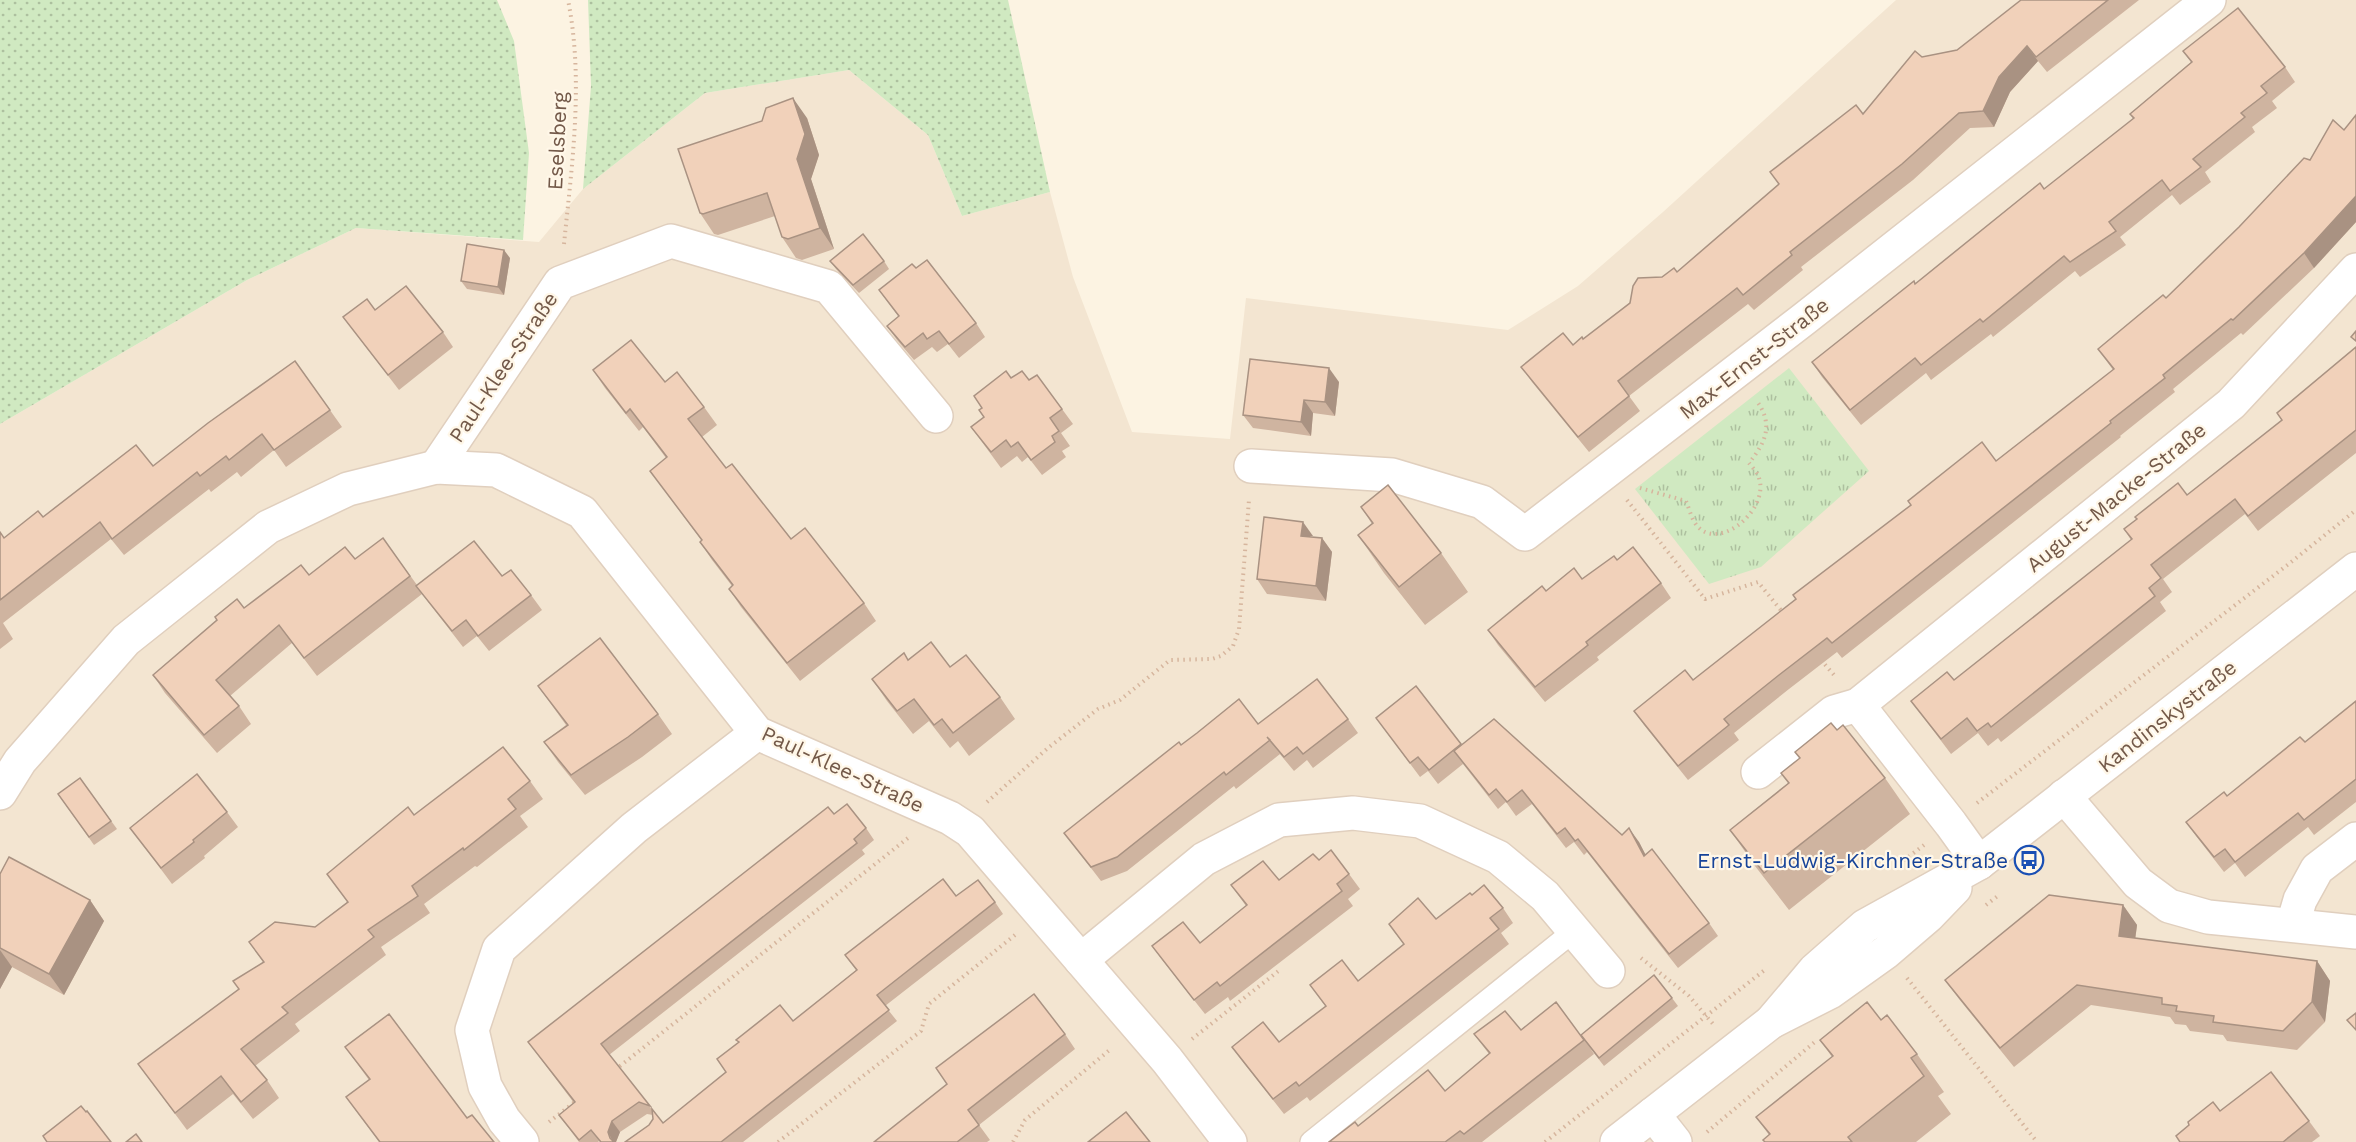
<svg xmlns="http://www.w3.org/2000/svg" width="2356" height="1142" viewBox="0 0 2356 1142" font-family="'Work Sans',sans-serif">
<defs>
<pattern id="grass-dots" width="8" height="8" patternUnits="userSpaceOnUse" patternTransform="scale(1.5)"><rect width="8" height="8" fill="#d0e9c1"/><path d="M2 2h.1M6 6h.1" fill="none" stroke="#adc09f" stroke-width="1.8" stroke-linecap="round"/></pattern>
<pattern id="park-tufts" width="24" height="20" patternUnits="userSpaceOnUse" patternTransform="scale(1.5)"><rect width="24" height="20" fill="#d0e9c1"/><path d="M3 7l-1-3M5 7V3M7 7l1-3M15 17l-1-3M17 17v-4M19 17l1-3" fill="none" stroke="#adc09f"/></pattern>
</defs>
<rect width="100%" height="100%" fill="#fcf3e2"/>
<path fill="#f3e5d1" d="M1896 0H2356V1142H0V424L247 280 356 228 539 242 583 189 705 93 849 70 928 135 962 216 1050 192 1073 277 1132 432 1230 439 1246 298 1508 330 1578 286 1663 212Z"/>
<g fill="url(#grass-dots)">
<path d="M0 0H497L514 41 529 153 523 240 356 228 247 280 0 424Z"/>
<path d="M588 0H1008L1050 192 962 216 928 135 849 70 705 93 583 189 591 86Z"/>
</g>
<path fill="url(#park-tufts)" d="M1789 368 1869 471 1761 567 1709 584 1635 489Z"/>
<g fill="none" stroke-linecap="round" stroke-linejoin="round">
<g stroke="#e0cfbe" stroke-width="24">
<path id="service" d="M1311 1142 1574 931"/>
</g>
<g stroke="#e0cfbe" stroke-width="36">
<g id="minor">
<path d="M1251 466 1392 475 1482 502 1525 534 1804 319 2209 0"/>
<path d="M436 467 560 283 671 241 829 287 936 416"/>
<path d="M1758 772 1834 712 1858 705"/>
<path d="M0 793 20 761 126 640 268 527 348 489 436 467 496 470 582 512 757 733 950 818 970 831 1167 1060 1230 1142"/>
<path d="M2064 796 2138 883 2169 906 2208 917 2356 932"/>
<path d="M1979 863 1951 824 1858 705 2231 404 2356 270"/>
<path d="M2293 924 2300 900 2317 869 2356 839"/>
<path d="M1081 960 1204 859 1279 820 1353 813 1420 821 1498 857 1545 896 1608 971"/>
<path d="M1653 1114 1675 1142"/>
<path d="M522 1142 504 1120 485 1086 472 1030 499 949 634 828 757 733"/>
</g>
</g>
<g stroke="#e0cfbe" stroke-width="36">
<g id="tertiary">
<path d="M1771 1022 1815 970 1865 926 1979 863 2356 569"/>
<path d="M1617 1142 1771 1022 1830 992 1886 952 1928 916 1955 888"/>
</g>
</g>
<g stroke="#d6b59d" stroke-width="4" stroke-dasharray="1.5 4.5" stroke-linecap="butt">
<path d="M564 244C572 164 584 80 568 0"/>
<path d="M1640 488 1686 501C1689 508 1691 517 1695 523 1716 555 1770 510 1759 478 1758 473 1752 467 1749 463 1766 442 1774 424 1756 400"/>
<path d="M1627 500 1705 599 1758 582 1784 614"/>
<path d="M1821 660 1834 675"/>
<path d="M987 802 1048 748 1098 709 1120 700 1170 660 1212 659 1221 656 1233 646 1239 629 1249 500"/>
<path d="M1977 803 2290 563 2356 510"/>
<path d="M1899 864 1924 845"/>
<path d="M1986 905 1999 895"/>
<path d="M1641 958 1689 996 1713 1024"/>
<path d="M1907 978 2037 1142"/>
<path d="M1192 1039 1281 969"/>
<path d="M615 1070 908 838"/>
<path d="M549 1122 576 1101"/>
<path d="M1707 1132 1816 1041"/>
<path d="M778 1142 921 1031 929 1004 1015 935"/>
<path d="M1013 1142 1025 1120 1112 1048"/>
<path d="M1545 1142 1766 969"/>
</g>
<use href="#service" stroke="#fff" stroke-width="21"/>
<use href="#minor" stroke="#fff" stroke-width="33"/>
<use href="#tertiary" stroke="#fff" stroke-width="33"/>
</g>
<g fill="#cfb4a0">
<path d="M2021 0H2139L2047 72 2038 61 2010 92 1994 127 1970 128 1913 180 1801 267 1803 270 1754 310 1748 304 1629 396 1640 411 1589 452 1532 382 1521 367 1573 345 1583 339 1662 277 1677 272 1779 184 1770 172 1863 114 1922 57 1957 50Z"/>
<path d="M2183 51 2285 67 2295 82 2272 101 2277 108 2252 127 2255 132 2205 172 2211 182 2180 205 2172 195 2120 237 2126 245 2080 277 2075 271 1993 337 1991 334 1931 380 1926 373 1861 425 1822 377 1812 362 1915 284 2044 189 2133 119 2130 114 2191 62Z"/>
<path d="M2356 115V222L2314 268 2243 335 2241 333 2173 389 2175 392 2120 436 2121 437 1842 658 1837 652 1789 689 1734 733 1739 740 1688 780 1644 725 1634 711 1693 680 1996 461 2113 370 2098 349 2166 298 2310 160 2344 130Z"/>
<path d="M807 118 819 155 811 179 834 249 802 260 796 258 782 237 775 216 718 235 714 234 700 213Z"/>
<path d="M510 258 504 295 467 289 461 281Z"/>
<path d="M830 261H884L889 269 859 293 836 269Z"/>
<path d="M916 268 976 323 985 337 959 358 948 344 937 352 932 347 914 360 897 340 887 326 899 317 879 290Z"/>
<path d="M375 310 443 332 453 347 399 390 343 317Z"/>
<path d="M2356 347V453L2258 531 2245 514 2163 579 2172 592 2160 602 2166 611 2001 742 1998 738 1988 746 1978 733 1951 754 1911 701 1954 680 2131 540 2124 529 2187 495 2282 420 2277 413Z"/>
<path d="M295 361 342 427 286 467 274 450 241 477 237 472 211 492 209 489 124 555 111 539 3 623 13 639 0 649V532L4 538 43 517 153 466Z"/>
<path d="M593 370 665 382 704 407 717 425 702 437 726 468 791 539 864 603 876 621 800 681 741 607 729 589 732 586 712 560 700 542 702 541 650 471 666 458 643 427 639 431 605 388Z"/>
<path d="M1011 378 1029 380 1062 409 1073 424 1061 433 1070 446 1062 451 1066 457 1042 475 1028 457 1022 462 1017 456 1001 468 971 427 984 417Z"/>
<path d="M1339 382 1335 416 1313 413 1311 436 1253 428 1243 415Z"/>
<path d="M1361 507 1441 553 1468 592 1425 625 1384 573 1358 535 1372 524Z"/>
<path d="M383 538 417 585 502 576 531 595 542 610 489 651 477 636 463 647 422 594 317 676 292 643 230 696 239 706 251 724 217 753 165 693 153 675 244 608 309 575 355 559Z"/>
<path d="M1322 538 1332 552 1326 601 1267 594 1257 579Z"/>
<path d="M1617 560 1661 583 1671 598 1597 657 1599 660 1545 702 1498 645 1488 630 1546 591 1582 579Z"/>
<path d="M908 660 950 667 1000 697 1015 719 969 756 958 741 950 748 929 721 913 734 887 701 872 679Z"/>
<path d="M538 686 658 714 672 734 642 757 585 795 558 762 544 742 566 725Z"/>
<path d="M1416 686 1462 745 1622 835 1639 842 1645 854 1709 923 1718 936 1678 968 1587 852 1584 855 1574 842 1566 848 1532 804 1516 816 1506 802 1498 809 1463 764 1438 784 1428 771 1420 777 1376 718Z"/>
<path d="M2356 701V802L2314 835 2308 827 2245 877 2235 863 2224 872 2196 836 2186 822 2227 796 2305 742Z"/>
<path d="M1348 719 1358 733 1313 768 1307 760 1294 771 1279 753 1280 754 1236 789 1234 786 1127 871 1101 881 1064 833 1181 745 1258 724Z"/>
<path d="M1837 730 1885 778 1910 814 1789 910 1755 866 1730 830 1788 783 1781 773 1800 759 1795 752Z"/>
<path d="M80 778 117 829 94 845 58 794Z"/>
<path d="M530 781 543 799 520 816 528 827 477 867 475 866 424 904 430 913 381 947 386 955 295 1024 300 1031 255 1066 267 1080 279 1098 253 1119 233 1094 187 1130 138 1064 239 989 263 962 249 942 315 927 347 902 327 874 414 815Z"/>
<path d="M227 812 238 827 204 856 205 858 172 884 130 828Z"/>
<path d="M834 814 866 828 874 840 862 850 865 854 609 1055 663 1123 726 1072 717 1059 793 1021 856 970 845 955 956 896 995 902 1003 914 885 1006 897 1021 743 1142H625L649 1125 653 1119V1115L647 1114 620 1132 616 1142H600L599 1141 598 1142H579L559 1115 574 1103 528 1042Z"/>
<path d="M1319 860 1349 874 1360 889 1348 899 1353 906 1230 1001 1228 997 1205 1014 1163 961 1152 946 1200 943 1246 906 1231 885 1279 880Z"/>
<path d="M0 874 90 900 104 921 64 995 12 967 0 989Z"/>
<path d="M1472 895 1503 908 1513 923 1501 933 1509 944 1310 1101 1307 1097 1284 1114 1243 1062 1232 1047 1279 1042 1326 1007 1310 985 1358 981 1404 945 1389 924 1436 919Z"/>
<path d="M2123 905 2137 925 2135 939 2317 961 2330 981 2325 1022 2297 1050 2227 1041 2223 1035 2190 1031 2186 1025 2175 1024 2170 1017 2091 1005 2014 1067 1959 999 1945 980Z"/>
<path d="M1672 998 1678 1006 1604 1066 1590 1048 1594 1054 1482 1142H1329L1445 1091 1489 1054 1474 1034 1521 1030 1581 1035Z"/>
<path d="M1881 1020 1917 1054 1944 1092 1938 1096 1951 1114 1916 1142H1765L1769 1135 1756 1117 1832 1057 1820 1040Z"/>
<path d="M1065 1034 1075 1049 979 1125 990 1140 987 1142H874Z"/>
<path d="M345 1047 467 1118 494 1142H379L346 1097 369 1080Z"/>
<path d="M2220 1111 2309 1121 2320 1136 2312 1142H2180L2176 1136Z"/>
</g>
<g fill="#a99282">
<path d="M2027 46 2038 61 2010 92 1994 127 1983 111 1999 77Z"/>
<path d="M793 98 807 118 819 155 811 179 834 249 820 228 797 159Z"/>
<path d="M2356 196V222L2314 268 2304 253Z"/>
<path d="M504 250 510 258 504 295 498 287Z"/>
<path d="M1329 368 1339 382 1335 416 1325 402Z"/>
<path d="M1304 400 1313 413 1311 436 1301 422Z"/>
<path d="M1303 522 1313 536H1301Z"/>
<path d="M1322 538 1332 552 1326 601 1316 586Z"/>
<path d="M1629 828 1639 842 1653 869 1644 856Z"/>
<path d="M90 900 104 921 64 995 49 974Z"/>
<path d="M2123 905 2137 925 2133 956 2119 936Z"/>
<path d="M0 950 12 967 0 989Z"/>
<path d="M2317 961 2330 981 2325 1022 2312 1002Z"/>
<path d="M612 1121 620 1132 616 1142H613L608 1132Z"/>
</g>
<g fill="#f1d1ba" stroke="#a99282" stroke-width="1.5">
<path d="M2021 0H2108L2036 57 2027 46 1999 77 1983 111 1959 113 1902 164 1790 252 1792 255 1743 295 1737 288 1618 381 1629 396 1578 437 1521 367 1563 333 1573 345 1582 337 1583 339 1630 303 1633 286 1638 278 1662 277 1674 268 1677 272 1779 184 1770 172 1856 105 1863 114 1915 51 1922 57 1957 50Z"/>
<path d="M2238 8 2285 67 2261 86 2267 93 2241 113 2245 117 2193 159 2201 167 2170 191 2162 180 2109 222 2116 231 2070 262 2064 256 1983 322 1980 319 1921 365 1915 358 1850 410 1812 362 1914 281 1915 284 2040 183 2044 189 2134 118 2130 114 2192 62 2183 51Z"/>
<path d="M793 98 805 134 797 159 820 228 788 239 782 237 767 193 703 214 700 213 678 149 762 121 766 108Z"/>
<path d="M2356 115V196L2304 253 2233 320 2231 319 2163 375 2165 378 2110 421 2111 423 1832 643 1827 638 1779 675 1724 719 1729 725 1678 766 1634 711 1685 670 1693 680 1796 599 1793 595 1911 505 1908 501 1982 442 1996 461 2114 369 2098 349 2163 295 2166 298 2239 227 2304 158 2310 160 2333 120 2344 130Z"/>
<path d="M863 234 884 261 853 285 830 261Z"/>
<path d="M467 244 504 250 498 287 461 281Z"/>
<path d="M927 260 976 323 949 344 939 331 927 339 923 333 905 347 887 326 899 316 879 290 912 264 916 268Z"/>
<path d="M406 286 443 332 388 375 343 317 367 299 375 310Z"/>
<path d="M2356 331V341L2351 337Z"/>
<path d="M631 340 665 382 677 372 704 407 688 419 726 468 732 464 791 539 805 528 864 603 787 663 729 589 733 585 700 542 702 540 650 471 667 457 630 409 626 413 593 370Z"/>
<path d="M2356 347V430L2248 516 2235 499 2151 565 2161 578 2149 588 2155 596 1991 727 1988 723 1977 731 1967 718 1941 739 1911 701 1947 672 1954 680 2132 539 2124 529 2137 519 2135 517 2178 483 2187 495 2282 420 2277 413Z"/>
<path d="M1250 359 1329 368 1325 402 1304 400 1301 422 1243 415Z"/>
<path d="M295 361 330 410 274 450 262 434 229 460 226 456 200 476 197 472 112 539 100 522 0 600V532L4 538 38 511 43 517 136 445 153 466 208 423Z"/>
<path d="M1006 371 1011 378 1022 371 1029 380 1037 375 1062 409 1050 418 1059 431 1052 436 1055 442 1031 460 1018 442 1011 447 1006 440 991 452 971 427 984 417 979 410 982 408 974 396Z"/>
<path d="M1388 485 1441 553 1399 587 1358 535 1373 523 1361 507Z"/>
<path d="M1264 517 1303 522 1301 536 1322 538 1316 586 1257 579Z"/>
<path d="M383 538 410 576 304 658 279 625 216 680 239 706 204 735 153 675 217 620 215 617 237 599 244 608 301 565 309 575 345 547 355 559Z"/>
<path d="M474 541 502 576 511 570 531 595 478 636 466 620 452 631 416 586Z"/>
<path d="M1633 547 1661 583 1586 642 1588 645 1535 687 1488 630 1542 586 1546 591 1574 568 1582 579 1614 556 1617 560Z"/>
<path d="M600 638 658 714 628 737 571 775 544 742 568 725 538 686Z"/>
<path d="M931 642 950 667 966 655 1000 697 953 733 942 719 934 725 914 699 897 711 872 679 904 653 908 660Z"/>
<path d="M1317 679 1348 719 1303 754 1297 747 1284 757 1267 737 1270 740 1226 775 1224 772 1117 857 1091 867 1064 833 1179 742 1181 745 1197 733 1239 699 1258 724Z"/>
<path d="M1416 686 1461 744 1429 770 1418 757 1410 763 1376 718Z"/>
<path d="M2356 701V779L2304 820 2298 813 2235 862 2225 849 2214 857 2186 822 2224 792 2227 796 2300 737 2305 742Z"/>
<path d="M1494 719 1622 835 1629 828 1644 856 1652 849 1709 923 1669 954 1578 839 1575 841 1565 828 1557 834 1522 790 1507 802 1496 789 1489 795 1454 751Z"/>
<path d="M1831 723 1837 730 1843 725 1885 778 1764 873 1730 830 1789 783 1781 773 1800 758 1795 752Z"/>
<path d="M503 747 530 781 508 799 516 809 464 850 463 848 412 886 418 896 368 930 374 937 282 1007 288 1013 241 1049 267 1080 241 1102 221 1076 175 1113 138 1064 239 989 233 981 264 962 249 942 275 922 315 927 348 902 327 874 408 807 414 815Z"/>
<path d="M197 774 227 812 193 840 194 842 161 868 130 828Z"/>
<path d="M80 778 111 821 89 837 58 794Z"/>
<path d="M847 804 866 828 854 839 857 843 601 1044 650 1106 639 1102 612 1121 608 1132 610 1138 614 1142H601L591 1130 579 1140 559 1115 575 1102 528 1042 828 807 834 814Z"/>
<path d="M1331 850 1349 874 1337 884 1342 891 1220 986 1217 982 1194 1000 1152 946 1183 922 1200 943 1247 905 1231 885 1263 861 1279 880 1313 854 1319 860Z"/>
<path d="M9 857 90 900 49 974 0 948V874Z"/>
<path d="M943 879 956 896 978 880 995 902 877 995 889 1010 721 1142H625L649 1125 653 1119 652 1109 663 1123 726 1072 717 1059 739 1042 736 1040 780 1005 793 1021 857 970 845 955Z"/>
<path d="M1484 885 1503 908 1490 918 1499 929 1299 1086 1296 1082 1273 1099 1232 1047 1263 1022 1279 1042 1326 1006 1310 985 1342 960 1358 981 1404 944 1389 924 1418 898 1436 919 1470 893 1472 895Z"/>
<path d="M2049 895 2123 905 2119 936 2317 961 2312 1002 2283 1031 2213 1022 2214 1016 2176 1011 2177 1006 2162 1004V998L2077 985 2000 1048 1945 980Z"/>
<path d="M1654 975 1672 998 1599 1058 1581 1035Z"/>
<path d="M1034 994 1065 1034 968 1110 979 1125 957 1142H874L947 1084 936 1068Z"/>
<path d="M1556 1002 1584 1040 1464 1134 1460 1131 1445 1142H1329L1355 1122 1358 1126 1428 1070 1445 1091 1490 1053 1474 1034 1505 1011 1521 1030Z"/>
<path d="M1867 1002 1881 1020 1887 1015 1917 1054 1911 1058 1924 1076 1848 1137 1852 1142H1765L1763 1140 1770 1134 1756 1117 1833 1056 1820 1040Z"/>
<path d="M2356 1013V1030L2347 1020Z"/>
<path d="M389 1014 467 1118 472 1115 494 1142H380L346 1097 370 1079 345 1047Z"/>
<path d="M2271 1072 2309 1121 2283 1142H2180L2176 1136 2189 1125 2188 1122 2213 1102 2220 1111Z"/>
<path d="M81 1106 86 1112 87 1111 111 1142H47L43 1136Z"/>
<path d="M1126 1112 1150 1142H1088Z"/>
<path d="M136 1134 142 1142H126Z"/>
</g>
<defs>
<g id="bus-ring" transform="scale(1.5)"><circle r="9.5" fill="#fff7e8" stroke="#1a4fb4" stroke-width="1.5"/><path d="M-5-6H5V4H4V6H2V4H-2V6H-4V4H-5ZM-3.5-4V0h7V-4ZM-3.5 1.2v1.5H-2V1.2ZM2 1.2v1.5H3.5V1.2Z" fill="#1a4fb4"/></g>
</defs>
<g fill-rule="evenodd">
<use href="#bus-ring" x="2029" y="860"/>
</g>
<g text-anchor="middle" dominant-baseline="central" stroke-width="4.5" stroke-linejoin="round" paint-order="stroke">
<g font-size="21" fill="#735949" stroke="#fff7e8">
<text transform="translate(557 141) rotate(-87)">Eselsberg</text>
<text transform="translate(1754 358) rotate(-38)">Max-Ernst-Straße</text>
<text transform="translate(503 367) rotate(-56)">Paul-Klee-Straße</text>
<text transform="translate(2116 497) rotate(-39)">August-Macke-Straße</text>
<text transform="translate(2167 716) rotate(-38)">Kandinskystraße</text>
<text transform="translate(843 769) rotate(25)">Paul-Klee-Straße</text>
</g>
<g font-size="21" fill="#164399" stroke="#fff7e8" text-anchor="end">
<text x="2008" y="860">Ernst-Ludwig-Kirchner-Straße</text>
</g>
</g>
</svg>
